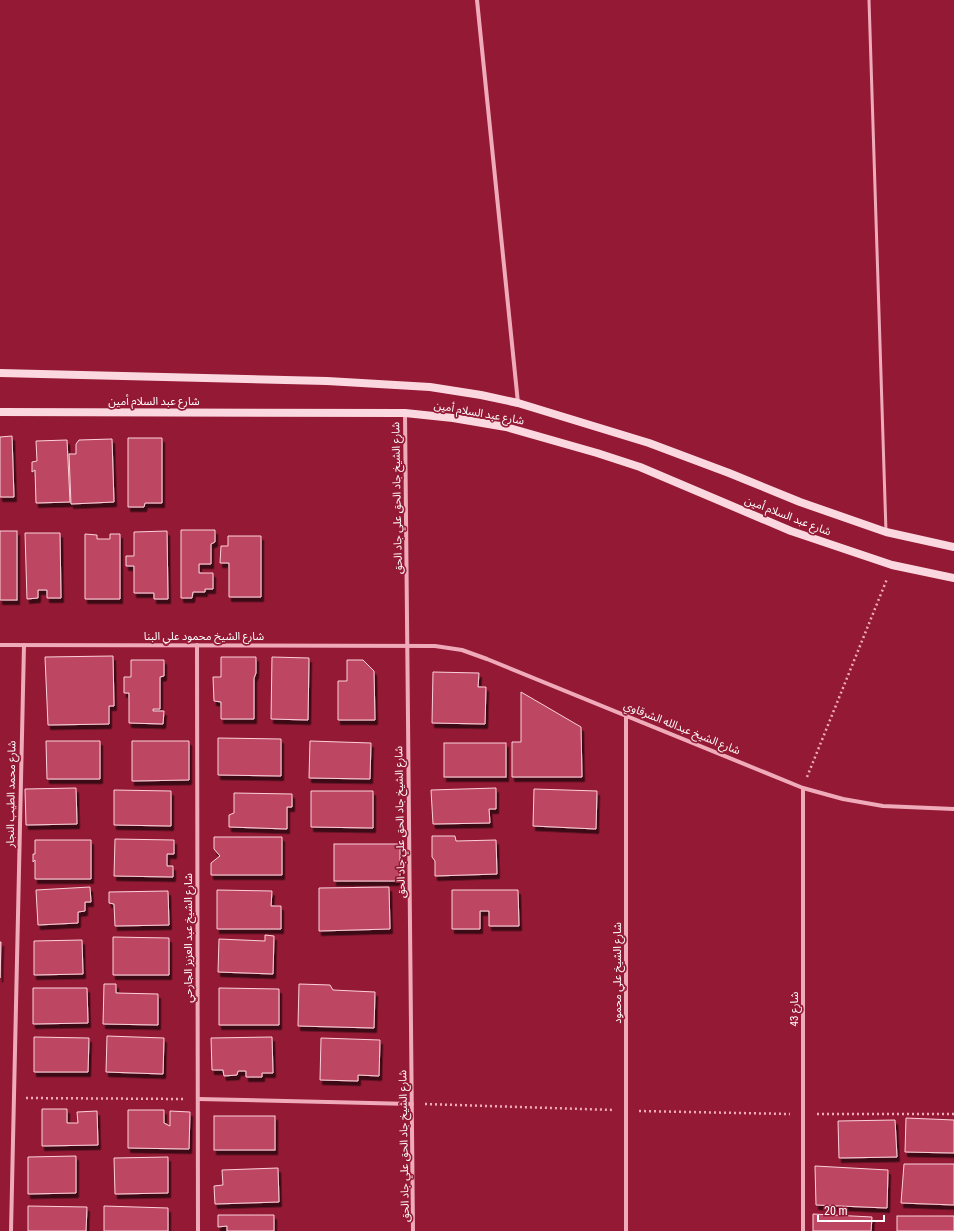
<svg xmlns="http://www.w3.org/2000/svg" width="954" height="1231" viewBox="0 0 954 1231" font-family="'Roboto Condensed','Noto Sans Arabic',sans-serif">
<defs>
<filter id="shadow"><feDropShadow dx="2.5" dy="4.5" stdDeviation="0" flood-color="#0009"/></filter>
</defs>
<rect width="100%" height="100%" fill="#941935"/>
<g fill="#bd4662" stroke="#fbd1db" filter="url(#shadow)">
<path d="M12 436 14 497H0V437Z"/>
<path d="M128 438H162V503H145L144 507H128Z"/>
<path d="M112 439 114 502 71 504 69 454H76V444L79 440Z"/>
<path d="M67 440 70 502 36 503 35 470 32 472V462L37 461 36 441Z"/>
<path d="M181 530H215V542L211 544V564H199V573H213V589H205V592H193L192 598H181Z"/>
<rect x="0" y="531" width="17" height="69"/>
<path d="M167 531 168 599H154V593H134V566H126V556H134V532Z"/>
<path d="M25 533H60L61 598H47V590H38V598L27 599Z"/>
<path d="M85 534 97 535V539H110V534H120V599H85Z"/>
<path d="M228 536H261V597H229V563H220L221 546H228Z"/>
<path d="M113 656 114 706H109V724L48 725 45 657Z"/>
<path d="M221 657H256V673L254 678V719H221V702L214 701 213 677H221Z"/>
<path d="M272 657 309 658 308 720 271 719Z"/>
<path d="M131 660H164V676L160 677V709H153V711H164L163 724 129 723V693H124V677H131Z"/>
<path d="M347 660H363L374 671 375 720H338V681H347Z"/>
<path d="M433 672 479 673 478 687H486L485 724 432 723Z"/>
<path d="M521 692 581 727 582 777H512V742H521Z"/>
<path d="M218 738 281 739V776L218 775Z"/>
<path d="M46 741H100V779H47Z"/>
<path d="M132 741H189V780L132 781Z"/>
<path d="M310 741 371 743 370 779 309 778Z"/>
<rect x="444" y="743" width="62" height="34"/>
<path d="M76 788 77 824 26 825 25 789Z"/>
<path d="M496 788V809H489L490 823 433 824 431 790Z"/>
<path d="M534 789 597 791 596 829 533 826Z"/>
<path d="M114 790 171 791V826L114 825Z"/>
<path d="M311 791H373V828L311 827Z"/>
<path d="M234 793 292 794V807H287V829L229 827V815L234 813Z"/>
<path d="M432 836H455L456 841 496 840 497 874 435 876V861L432 857Z"/>
<path d="M214 837H282V875H211V863L220 856 214 849Z"/>
<path d="M115 839 174 840V854H167V866H173V877L114 876Z"/>
<path d="M35 840H91V879H35V860L33 862V854H35Z"/>
<rect x="334" y="844" width="66" height="37"/>
<path d="M90 887 91 902H85V911L78 912V923L38 925 36 890Z"/>
<path d="M389 887 390 929 319 931V888Z"/>
<path d="M217 890 272 891 271 906H281V929H217Z"/>
<path d="M452 890H518L519 926H489V911H480V929H452Z"/>
<path d="M168 891 169 925 115 926 114 904 109 903V892Z"/>
<path d="M265 935 274 936 273 974 218 972 219 939 265 941Z"/>
<path d="M113 937 169 938V975H113Z"/>
<path d="M82 940 83 974 34 975V941Z"/>
<path d="M0 942H1L0 978Z"/>
<path d="M104 984H116V993L158 994V1025L103 1024Z"/>
<path d="M299 984 330 985 333 990 375 992 374 1028 298 1026Z"/>
<path d="M33 988H87L88 1023 33 1024Z"/>
<path d="M219 988 279 989V1025H219Z"/>
<path d="M107 1036 164 1038 163 1074 106 1072Z"/>
<path d="M34 1037 89 1038 88 1072H34Z"/>
<path d="M272 1037 273 1073H262V1077H246V1071H238L237 1075 224 1076 223 1070H212L211 1038Z"/>
<path d="M321 1038 380 1040 379 1076 358 1075V1081L320 1080Z"/>
<path d="M42 1109H67V1123H78L77 1112 97 1111 98 1145 42 1146Z"/>
<path d="M128 1110H164V1123L170 1126V1111L190 1112 189 1149 128 1148Z"/>
<rect x="214" y="1116" width="61" height="34"/>
<path d="M906 1118 954 1120V1153L905 1152Z"/>
<path d="M895 1120 897 1157 839 1158 838 1121Z"/>
<path d="M76 1156V1193L28 1194V1157Z"/>
<path d="M168 1157V1193L115 1194 114 1158Z"/>
<path d="M904 1164H954V1205L901 1203Z"/>
<path d="M815 1166 888 1170 887 1208 816 1205Z"/>
<path d="M278 1168 279 1202 215 1204 214 1186 223 1185 222 1170Z"/>
<path d="M28 1206 87 1207 86 1231H28Z"/>
<path d="M104 1206 168 1208V1231H104Z"/>
<path d="M813 1214 872 1217 871 1231H813Z"/>
<path d="M218 1215H274V1231H227V1226L218 1227Z"/>
<rect x="897" y="1216" width="57" height="15"/>
</g>
<g fill="none" stroke-linecap="round" stroke-linejoin="round">
<g stroke="#f0abbb" stroke-width="2.5" stroke-dasharray="2 3" stroke-linecap="butt">
<path d="M807 777 887 579"/>
<path d="M26 1098 185 1099"/>
<path d="M425 1104 614 1110"/>
<path d="M639 1111 790 1114"/>
<path d="M817 1114H954"/>
</g>
<path stroke="#f0abbb" stroke-width="3" d="M869 0 886 532"/>
<g stroke="#f0abbb" stroke-width="4">
<path d="M477 0 518 403"/>
<path d="M405 413 413 1231"/>
<path d="M0 645 435 646 462 650 487 659 803 788 843 799 883 806 954 809"/>
<path d="M197 645 198 1231"/>
<path d="M198 1099 412 1104"/>
<path d="M11 1231 24 645"/>
<path d="M626 1231V715"/>
<path d="M803 1231V788"/>
</g>
<g stroke="#fbd8e0" stroke-width="8">
<path d="M0 373 327 381 430 387 481 395 518 403 649 443 729 473 800 502 886 532 954 547"/>
<path d="M0 412 405 413 453 418 506 427 597 453 640 467 791 531 892 565 954 578"/>
</g>
</g>
<g text-anchor="middle" dominant-baseline="central" stroke-width="3.5" stroke-linejoin="round" paint-order="stroke">
<g font-size="11" fill="#fff" stroke="#941935">
<text x="154" y="401">شارع عبد السلام أمين</text>
<text transform="translate(479 413) rotate(10)">شارع عبد السلام أمين</text>
<text transform="translate(397 498) rotate(-91)">شارع الشيخ جاد الحق علي جاد الحق</text>
<text transform="translate(788 516) rotate(21)">شارع عبد السلام أمين</text>
<text x="204" y="636">شارع الشيخ محمود علي البنا</text>
<text transform="translate(682 728) rotate(22)">شارع الشيخ عبدالله الشرقاوي</text>
<text transform="translate(11 794) rotate(-89)">شارع محمد الطيب النجار</text>
<text transform="translate(400 822) rotate(-91)">شارع الشيخ جاد الحق علي جاد الحق</text>
<text transform="translate(188 938) rotate(-90)">شارع الشيخ عبد العزيز الجارحي</text>
<text transform="translate(617 973) rotate(-90)">شارع الشيخ علي محمود</text>
<text transform="translate(794 1009) rotate(-90)">شارع 43</text>
<text transform="translate(404 1146) rotate(-91)">شارع الشيخ جاد الحق علي جاد الحق</text>
</g>
</g>
<path d="M818 1215v6h66v-6" fill="none" stroke="#ffffff" stroke-width="2"/>
<text x="824" y="1215" font-size="12" fill="#ffffff" stroke="#941935" stroke-width="3" paint-order="stroke">20 m</text>
</svg>
